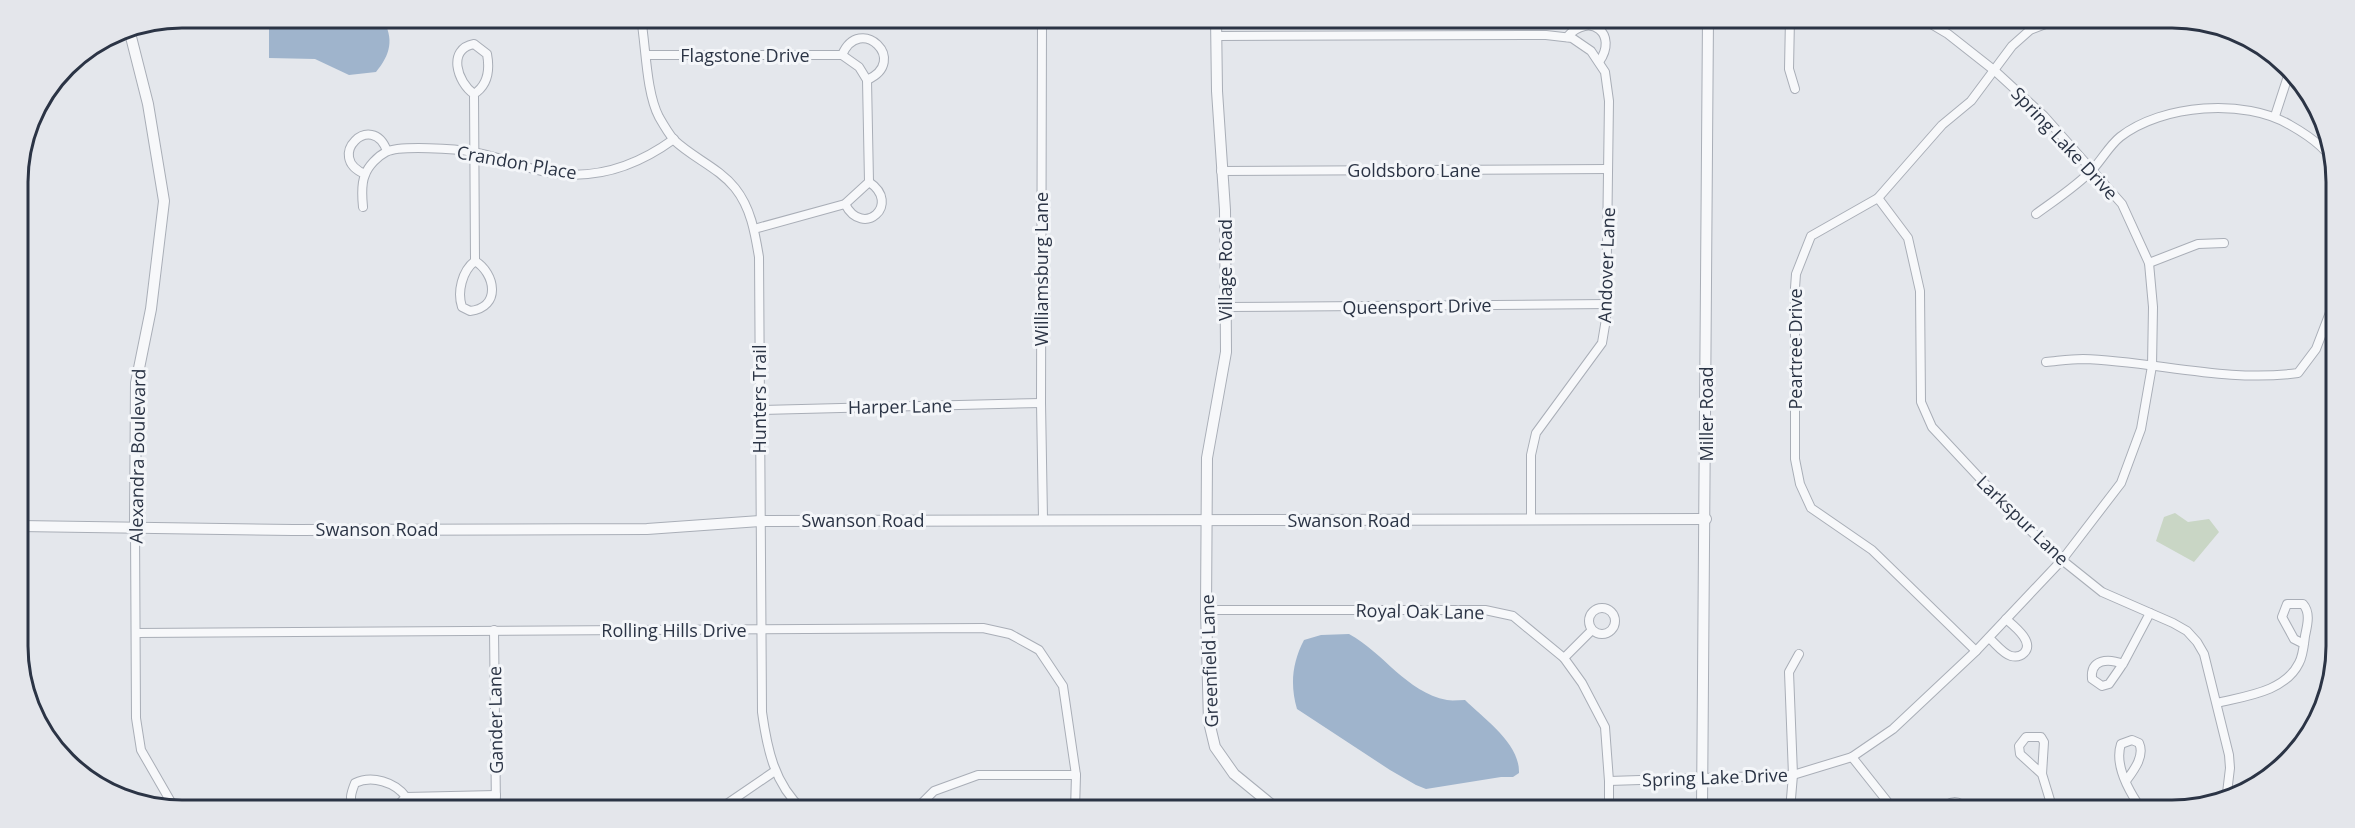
<svg xmlns="http://www.w3.org/2000/svg" width="2355" height="828" viewBox="0 0 2355 828" font-family="'Open Sans',sans-serif">
<rect width="100%" height="100%" fill="#e4e7ec"/>
<path fill="#c9d6c5" d="M2175 513 2188 522 2209 519 2219 532 2194 562 2156 541 2164 517Z"/>
<g fill="#9fb4cc">
<path d="M272 18H382C395 39 390 55 376 72L349 75 315 59 269 58V29Z"/>
<path d="M1349 634C1384 653 1406 692 1447 700 1452 701 1459 700 1465 700 1484 719 1520 743 1519 773L1513 777H1501L1426 789 1416 785 1390 770 1297 709C1290 685 1292 663 1304 640L1321 635Z"/>
</g>
<g fill="none" stroke-linecap="round" stroke-linejoin="round">
<g stroke="#a9aeb7" stroke-width="10">
<g id="minor">
<path d="M641 18C646 47 646 92 659 117 663 124 669 134 674 140 693 158 719 168 735 188 751 208 755 233 759 257L762 712C767 748 774 784 803 810"/>
<path d="M1042 18 1041 403 1043 519"/>
<path d="M1790 18 1789 69 1795 89"/>
<path d="M1216 36 1546 35 1572 38 1591 51 1605 72 1609 101 1606 319 1602 343 1536 433 1531 455V519"/>
<path d="M1567 37C1590 11 1619 34 1599 62"/>
<path d="M647 55H842L859 67 867 80 869 182 845 204 754 229"/>
<path d="M842 55C860 13 910 61 867 80"/>
<path d="M474 94C488 85 490 70 487 54L474 44C447 49 457 82 474 94L475 261C462 271 457 292 462 307L470 311C502 307 495 273 475 261"/>
<path d="M2275 116 2290 70"/>
<path d="M1221 171 1608 169"/>
<path d="M365 174C324 157 372 110 387 151"/>
<path d="M1878 198 1908 238 1920 291 1921 402 1932 427 2017 518 2062 560 2102 592 2173 623 2187 631 2197 642 2204 654 2229 755 2230 768 2227 793"/>
<path d="M845 204C863 239 902 204 869 182"/>
<path d="M363 207C362 197 361 184 365 175 368 166 378 156 386 152 400 145 457 149 473 152 503 157 531 172 562 174 604 178 641 163 674 139"/>
<path d="M2036 214C2055 200 2077 186 2093 169 2102 159 2110 145 2120 137 2162 104 2245 98 2290 125 2306 134 2330 150 2336 168"/>
<path d="M2149 263 2198 244 2224 243"/>
<path d="M1226 307 1608 304"/>
<path d="M2046 362C2058 361 2070 359 2083 359 2154 361 2226 383 2298 373L2316 349 2336 297"/>
<path d="M759 410 1041 403"/>
<path d="M135 527 136 718 141 750 175 809"/>
<circle cx="1602" cy="621" r="13"/>
<path d="M1206 610H1485L1513 616 1564 658 1582 683 1605 727 1609 781V810"/>
<path d="M494 630 496 810"/>
<path d="M136 633 983 628 1010 634 1039 650 1063 686 1076 775 1075 810"/>
<path d="M1989 638C1995 643 2003 654 2011 656 2015 657 2020 657 2024 653 2035 642 2014 626 2006 619"/>
<path d="M1976 651 1872 550 1811 508 1800 484 1795 459V288L1796 274 1811 236 1878 198 1942 125 1971 101 2012 46 2030 30 2061 18"/>
<path d="M1564 658 1592 630"/>
<path d="M2123 664C2108 658 2090 659 2092 679L2102 686 2109 684C2114 677 2119 670 2124 662L2150 613"/>
<path d="M2217 703C2245 696 2285 692 2299 663 2303 656 2304 644 2305 636 2307 626 2311 613 2303 604H2287L2282 617 2294 639 2304 644"/>
<path d="M1852 757 1894 810"/>
<path d="M2042 774 2020 754 2019 746 2026 737H2041L2044 742 2042 774 2053 810"/>
<path d="M1609 781 1793 775 1852 757 1893 729 1976 651 2062 560 2121 483 2141 429 2152 366 2153 307 2149 263 2122 204 2044 116 1995 71 1948 34 1921 18"/>
<path d="M2126 781C2134 770 2145 756 2139 743L2132 740 2121 744C2114 765 2130 793 2142 810"/>
<path d="M356 810C348 801 351 793 355 783 372 775 395 782 406 797"/>
<path d="M381 810 399 804 406 797 496 795"/>
<path d="M718 810 775 771"/>
<path d="M915 810 934 791 978 775H1076"/>
<path d="M1790 810 1793 775 1789 672 1799 654"/>
<path d="M1942 810C1949 800 1959 799 1966 810"/>
</g>
</g>
<g stroke="#a9aeb7" stroke-width="12">
<g id="tertiary">
<path d="M1216 18 1217 91 1225 210 1226 352 1207 458 1206 610 1209 722 1215 747 1234 774 1278 810"/>
<path d="M129 29 148 104 164 201 151 309 136 383 135 527"/>
<path d="M20 526 293 530 647 529 760 521 1706 519"/>
<path d="M1702 810 1708 18"/>
</g>
</g>
<use href="#minor" stroke="#f7f8fa" stroke-width="8"/>
<use href="#tertiary" stroke="#f7f8fa" stroke-width="10"/>
</g>
<g text-anchor="middle" dominant-baseline="central" stroke-width="6" stroke-linejoin="round" paint-order="stroke">
<g font-size="18" fill="#2b3445" stroke="#f4f6f9">
<text x="745" y="55">Flagstone Drive</text>
<text transform="translate(2065 143) rotate(47)">Spring Lake Drive</text>
<text transform="translate(517 162) rotate(10)">Crandon Place</text>
<text x="1414" y="170">Goldsboro Lane</text>
<text transform="translate(1606 265) rotate(-88)">Andover Lane</text>
<text transform="translate(1041 269) rotate(-90)">Williamsburg Lane</text>
<text transform="translate(1225 270) rotate(-90)">Village Road</text>
<text transform="translate(1417 306) rotate(-1)">Queensport Drive</text>
<text transform="translate(1795 349) rotate(-90)">Peartree Drive</text>
<text transform="translate(759 399) rotate(-90)">Hunters Trail</text>
<text transform="translate(900 406) rotate(-1)">Harper Lane</text>
<text transform="translate(1706 414) rotate(-90)">Miller Road</text>
<text transform="translate(137 456) rotate(-89)">Alexandra Boulevard</text>
<text x="863" y="520">Swanson Road</text>
<text x="1349" y="520">Swanson Road</text>
<text transform="translate(2023 520) rotate(44)">Larkspur Lane</text>
<text x="377" y="529">Swanson Road</text>
<text transform="translate(1420 611) rotate(1)">Royal Oak Lane</text>
<text x="674" y="630">Rolling Hills Drive</text>
<text transform="translate(1209 661) rotate(-92)">Greenfield Lane</text>
<text transform="translate(495 720) rotate(-91)">Gander Lane</text>
<text transform="translate(1715 777) rotate(-2)">Spring Lake Drive</text>
</g>
</g>
<path d="M0 0H2355V828H0ZM182 28H2172A154 154 0 0 1 2326 182V646A154 154 0 0 1 2172 800H182A154 154 0 0 1 28 646V182A154 154 0 0 1 182 28Z" fill="#e4e6eb" fill-rule="evenodd"/>
<path fill="none" stroke="#2b3445" stroke-width="3" d="M182 28H2172A154 154 0 0 1 2326 182V646A154 154 0 0 1 2172 800H182A154 154 0 0 1 28 646V182A154 154 0 0 1 182 28Z"/>
</svg>
